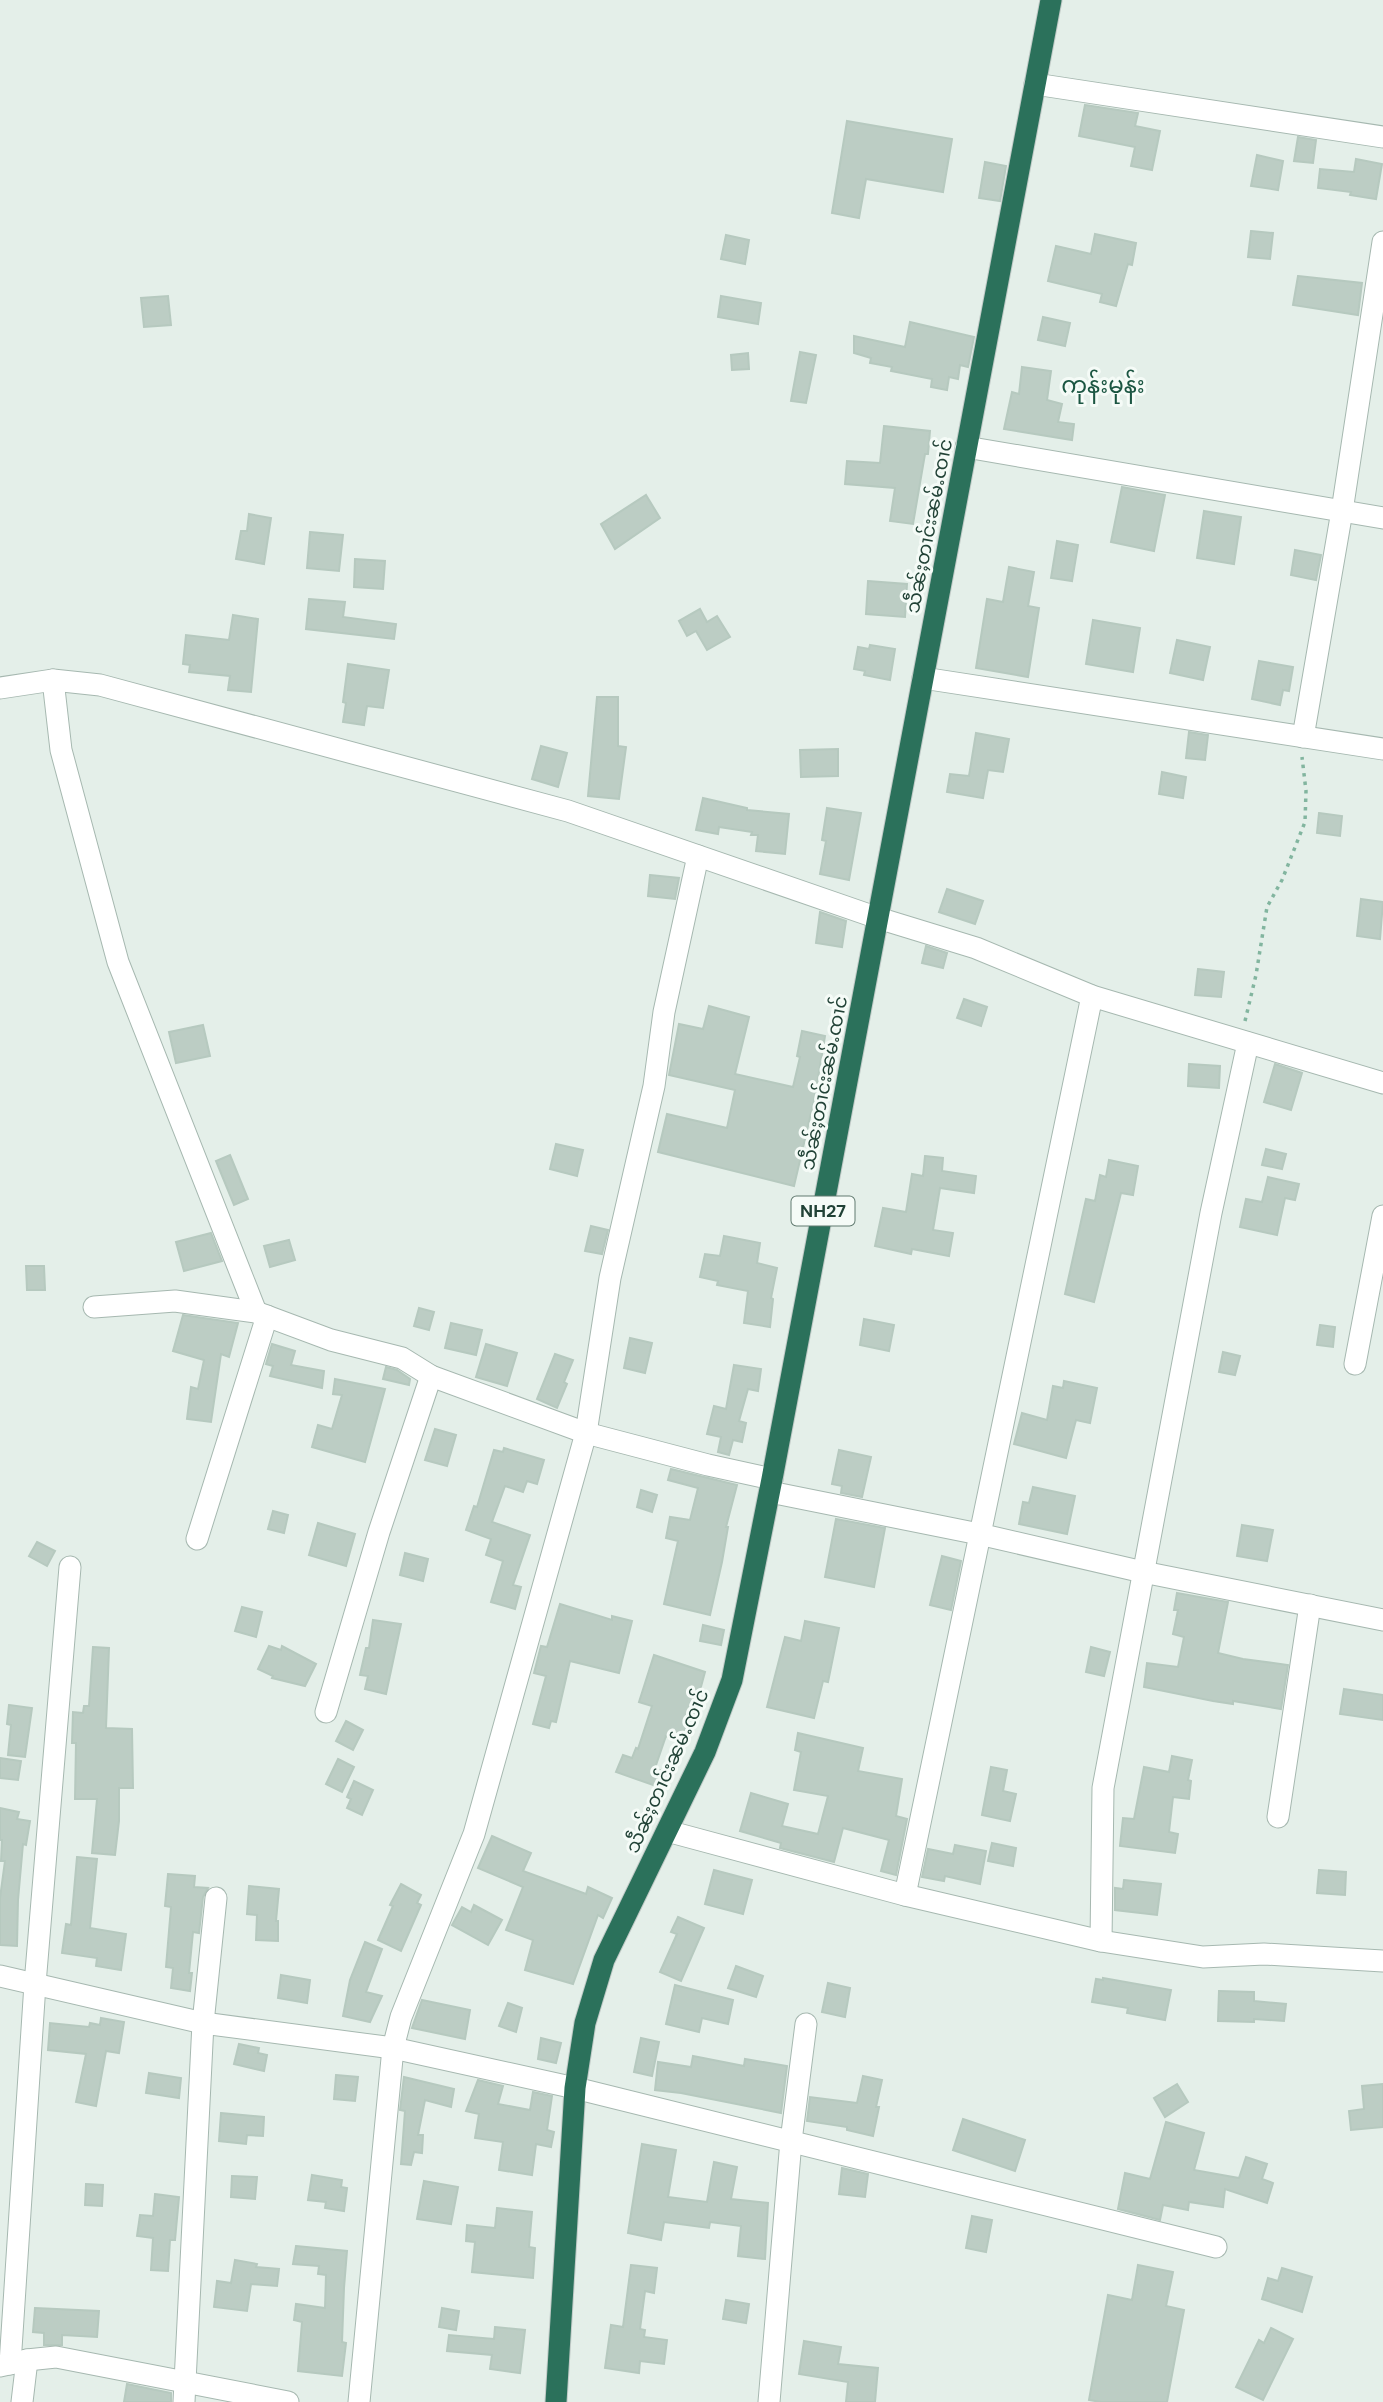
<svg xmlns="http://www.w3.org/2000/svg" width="1383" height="2402" viewBox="0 0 1383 2402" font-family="'DM Sans','Noto Sans Myanmar',sans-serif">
<rect width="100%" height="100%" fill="#e4efe9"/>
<g fill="#bccdc4" stroke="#b6c9bf" stroke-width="2">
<path d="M1085 105 1138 113 1135 126 1160 131 1152 170 1131 166 1135 147 1079 136Z"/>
<path d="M847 121 952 139 943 192 866 179 859 218 832 213Z"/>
<path d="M1298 137 1316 140 1313 163 1294 161Z"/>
<path d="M1257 155 1283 161 1278 190 1251 186Z"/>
<path d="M1356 159 1382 164 1376 199 1350 195 1351 192 1318 188 1320 169 1354 172Z"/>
<path d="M985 162 1006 166 1000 201 979 198Z"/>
<path d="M1251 231 1273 233 1270 259 1248 257Z"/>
<path d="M1095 234 1136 243 1132 265 1128 264 1116 306 1100 302 1102 294 1048 281 1056 246 1091 254Z"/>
<path d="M726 235 749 240 745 264 721 259Z"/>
<path d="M1298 276 1362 283 1358 315 1293 305Z"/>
<path d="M168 296 171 325 144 327 141 298Z"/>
<path d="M721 296 761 303 758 324 718 317Z"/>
<path d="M1043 317 1070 323 1065 346 1038 340Z"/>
<path d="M910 322 974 337 968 367 960 365 958 379 949 377 947 390 931 387 932 379 891 371 892 367 870 363 871 358 854 353V336L905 347Z"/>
<path d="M800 352 816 355 806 403 791 401Z"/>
<path d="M748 353 749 369 732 370 731 355Z"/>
<path d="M1022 367 1051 371 1047 400 1062 404 1058 422 1074 424 1072 440 1004 429 1012 392 1019 394Z"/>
<path d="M884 426 930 431 928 454H925L913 524 890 521 895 488 845 484 847 461 880 463Z"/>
<path d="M1122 487 1165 495 1154 551 1111 542Z"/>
<path d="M646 495 660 518 615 549 601 524Z"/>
<path d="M1204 511 1241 517 1234 564 1197 558Z"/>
<path d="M249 514 271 518 264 564 236 559 241 531H247Z"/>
<path d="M310 532 343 535 339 571 307 568Z"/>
<path d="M1057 541 1078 545 1072 581 1051 578Z"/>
<path d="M1295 550 1321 555 1316 580 1291 575Z"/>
<path d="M355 559 385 561 383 589 354 587Z"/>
<path d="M1009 567 1034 572 1028 606 1039 608 1028 677 976 668 987 599 1003 602Z"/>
<path d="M868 581 907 584 905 617 866 614Z"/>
<path d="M309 599 345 602 343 617 396 624 394 639 306 629Z"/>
<path d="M700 609 707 622 717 616 730 637 707 650 696 631 687 636 679 621Z"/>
<path d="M233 615 258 619 251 692 228 690 230 676 189 672 190 665 183 664 186 635 229 640Z"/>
<path d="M1093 620 1140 628 1133 672 1086 664Z"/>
<path d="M1177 640 1210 647 1203 680 1170 673Z"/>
<path d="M870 645 895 649 890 680 864 675 865 671 854 669 858 647 869 649Z"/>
<path d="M1259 661 1293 667 1289 691 1283 690 1280 705 1252 699Z"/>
<path d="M348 664 389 670 383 708 367 706 364 725 343 722 346 703 343 702Z"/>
<path d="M597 697H618V746L626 747 619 799 588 796Z"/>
<path d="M1189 732 1208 735 1205 760 1186 758Z"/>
<path d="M976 733 1009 739 1003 772 988 770 983 798 947 792 950 774 969 776Z"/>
<path d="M541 746 567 753 558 787 532 779Z"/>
<path d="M838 749V776L801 777 800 750Z"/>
<path d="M1162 772 1186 777 1183 798 1159 794Z"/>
<path d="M703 798 747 808V810L789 814 785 854 756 851 758 835H751L752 832 719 827 718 834 696 830Z"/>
<path d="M827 808 861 813 849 880 820 874 826 841 822 840Z"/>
<path d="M1319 813 1342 816 1340 836 1317 833Z"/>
<path d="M650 875 679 878 675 899 648 896Z"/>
<path d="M947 889 983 901 975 924 939 912Z"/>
<path d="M1361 899 1383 902 1380 939 1357 936Z"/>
<path d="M820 912 846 921 842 947 816 943Z"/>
<path d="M926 946 947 953 943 968 922 963Z"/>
<path d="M1198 969 1224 972 1221 997 1195 995Z"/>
<path d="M964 999 987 1007 981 1026 957 1018Z"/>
<path d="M709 1006 749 1017 735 1074 793 1087 800 1057 797 1056 802 1031 825 1036 815 1096 794 1186 658 1152 667 1114 727 1128 735 1090 669 1075 679 1024 703 1029Z"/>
<path d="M203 1025 210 1056 176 1063 169 1032Z"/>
<path d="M1189 1064 1220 1066 1219 1088 1188 1086Z"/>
<path d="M1275 1064 1302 1073 1291 1110 1264 1102Z"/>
<path d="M556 1144 583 1150 577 1176 550 1169Z"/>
<path d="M1266 1149 1286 1154 1282 1169 1262 1165Z"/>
<path d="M230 1155 248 1199 234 1205 216 1161Z"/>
<path d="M925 1156 943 1158 942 1171 976 1176 974 1193 940 1188 933 1230 953 1233 949 1256 912 1249 911 1254 875 1246 883 1208 906 1212 912 1174 923 1176Z"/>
<path d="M1109 1160 1138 1166 1133 1195 1121 1193 1094 1302 1065 1294 1086 1199 1095 1201 1100 1175 1106 1177Z"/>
<path d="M1268 1177 1299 1184 1295 1200 1285 1198 1277 1235 1240 1227 1246 1199 1262 1202Z"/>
<path d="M591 1226 608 1230 602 1254 585 1251Z"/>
<path d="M211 1233 222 1261 184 1271 176 1242Z"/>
<path d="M724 1236 760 1243 757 1263 777 1268 771 1298 773 1299 770 1327 744 1323 748 1291 717 1285 718 1281 700 1277 705 1254 720 1256Z"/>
<path d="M289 1240 295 1260 270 1267 264 1246Z"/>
<path d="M26 1266H44L45 1290H27Z"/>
<path d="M419 1308 434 1312 429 1330 414 1326Z"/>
<path d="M183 1315 238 1323 229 1357 221 1354 211 1422 187 1419 191 1387 198 1389 204 1360 173 1351Z"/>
<path d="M864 1319 894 1325 889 1351 860 1345Z"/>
<path d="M451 1323 482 1330 476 1355 445 1348Z"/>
<path d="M1320 1325 1335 1327 1333 1347 1317 1345Z"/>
<path d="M630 1338 652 1343 645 1373 624 1368Z"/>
<path d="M272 1344 295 1351 291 1365 324 1371 322 1388 270 1376 273 1366 266 1364Z"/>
<path d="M486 1344 517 1353 507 1386 476 1377Z"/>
<path d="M1223 1352 1240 1356 1235 1375 1219 1372Z"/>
<path d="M555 1354 573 1360 564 1382 567 1384 557 1408 537 1399Z"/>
<path d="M734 1365 761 1369 758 1391 748 1389 739 1421 746 1423 742 1442 733 1440 729 1455 718 1452 721 1437 707 1434 714 1406 726 1409Z"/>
<path d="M386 1367 397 1370 410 1379 409 1385 383 1379Z"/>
<path d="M335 1379 385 1389 365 1462 312 1447 318 1425 332 1429 342 1395 333 1394Z"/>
<path d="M1064 1381 1097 1388 1090 1423 1076 1420 1066 1458 1014 1444 1022 1413 1047 1420 1053 1386 1063 1388Z"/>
<path d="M435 1429 456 1435 447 1466 425 1460Z"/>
<path d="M504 1448 544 1460 537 1484 527 1481 523 1492 505 1486 492 1522 530 1535 513 1585 521 1587 515 1609 491 1602 503 1561 486 1555 491 1539 466 1530 474 1506 477 1507 494 1450 503 1452Z"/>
<path d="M839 1450 871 1457 862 1497 841 1493 842 1486 832 1484Z"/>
<path d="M671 1469 737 1485 726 1527H728L722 1562 710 1615 664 1604 678 1541 666 1538 670 1517 690 1520 698 1488 668 1480Z"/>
<path d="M1033 1487 1075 1496 1067 1534 1019 1524 1023 1502 1029 1503Z"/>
<path d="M641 1490 657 1495 652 1512 637 1507Z"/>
<path d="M273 1511 288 1515 284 1533 268 1529Z"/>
<path d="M836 1519 885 1528 874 1587 825 1577Z"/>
<path d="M318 1523 355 1534 346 1566 309 1555Z"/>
<path d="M1242 1525 1273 1530 1267 1561 1237 1556Z"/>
<path d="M37 1542 55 1551 47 1566 29 1556Z"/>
<path d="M405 1553 428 1559 423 1581 400 1575Z"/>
<path d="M942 1556 961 1561 951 1610 930 1605Z"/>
<path d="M1177 1593 1228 1602 1218 1653 1243 1659 1288 1665 1281 1709 1233 1701V1704L1213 1701 1144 1687 1147 1663 1178 1667 1184 1637 1173 1634 1178 1610H1174Z"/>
<path d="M560 1604 612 1620V1616L632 1621 619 1673 570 1661 556 1722 551 1721 549 1728 533 1724 546 1676 534 1673 541 1646 547 1647Z"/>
<path d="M242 1607 262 1612 256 1637 235 1631Z"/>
<path d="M373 1620 401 1624 386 1694 365 1689 368 1676 360 1675 366 1648H369Z"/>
<path d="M805 1621 839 1628 828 1682 823 1681 814 1718 767 1707 785 1637 801 1641Z"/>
<path d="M703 1625 724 1630 721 1645 700 1641Z"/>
<path d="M269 1646 281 1650 282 1646 316 1664 305 1686 272 1678 273 1676 258 1669Z"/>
<path d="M93 1647 109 1648 106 1728 132 1729 133 1788H119V1821L115 1855 92 1853 97 1799H75L76 1743H72L73 1712 83 1713 84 1706H89Z"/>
<path d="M1091 1647 1110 1652 1104 1676 1086 1672Z"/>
<path d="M654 1655 705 1672 692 1720 688 1719 682 1741 666 1736 655 1768 662 1771 656 1786 616 1772 623 1755 632 1758 636 1748 638 1749 652 1706 639 1702Z"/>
<path d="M1344 1689 1383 1695V1720L1340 1714Z"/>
<path d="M9 1705 32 1708 25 1757 8 1755 11 1725 7 1724Z"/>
<path d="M346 1721 363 1730 353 1750 336 1741Z"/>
<path d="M798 1733 863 1748 858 1771 902 1779 896 1816 907 1819 896 1875 881 1871 889 1840 843 1828 834 1862 780 1848 781 1843 740 1831 751 1793 788 1804 782 1826 818 1834 828 1796 794 1790 801 1752 795 1750Z"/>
<path d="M1172 1756 1192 1760 1188 1780 1191 1781 1189 1799 1173 1797 1169 1832 1178 1834 1175 1853 1120 1846 1123 1818 1134 1819 1144 1767 1169 1772Z"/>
<path d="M0 1758 21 1761 18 1780 0 1778Z"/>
<path d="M338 1759 354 1767 342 1792 326 1784Z"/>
<path d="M991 1767 1007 1770 1003 1791 1016 1794 1010 1821 982 1815Z"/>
<path d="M354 1781 373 1790 362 1815 347 1808 351 1799 347 1797Z"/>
<path d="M0 1808 19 1812 17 1819 30 1821 26 1845 23 1844 18 1900 17 1946 0 1945V1898L5 1861H1L2 1840H0Z"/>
<path d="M492 1836 531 1853 523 1871 586 1894 588 1887 612 1898 603 1918 598 1915 573 1984 525 1970 533 1940 506 1930 523 1887 478 1868Z"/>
<path d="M992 1843 1016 1848 1013 1866 988 1861Z"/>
<path d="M955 1845 986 1851 980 1884 945 1876 944 1881 922 1877 928 1849 953 1854Z"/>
<path d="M77 1857 97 1859 90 1928 126 1934 121 1970 96 1966 97 1958 62 1953 66 1924 71 1925Z"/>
<path d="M714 1870 752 1880 743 1914 705 1904Z"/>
<path d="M1319 1870 1346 1872 1345 1895 1317 1893Z"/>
<path d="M168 1874 195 1876 194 1887 208 1888 203 1897 199 1933 193 1932 189 1973H192L190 1991 171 1988 173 1968 166 1967 171 1907 165 1906Z"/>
<path d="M1124 1880 1161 1884 1157 1915 1115 1910V1888L1123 1889Z"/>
<path d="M401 1884 421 1895 417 1903 421 1905 401 1951 378 1940 393 1906 390 1905Z"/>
<path d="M249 1886 279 1889 276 1921H278V1941L256 1940 257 1915 247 1914Z"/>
<path d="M474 1905 502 1920 488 1945 452 1925 462 1907 471 1912Z"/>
<path d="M678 1917 704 1928 681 1981 660 1972 677 1934 671 1932Z"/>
<path d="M365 1942 382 1949 366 1992 382 1996 370 2022 343 2016 350 1980Z"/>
<path d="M736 1966 763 1976 756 1997 728 1988Z"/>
<path d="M281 1975 310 1980 307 2003 278 1998Z"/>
<path d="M1103 1978 1171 1990 1165 2020 1127 2013 1128 2008 1092 2002 1096 1979 1103 1980Z"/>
<path d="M828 1983 850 1988 845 2017 822 2012Z"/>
<path d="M675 1985 733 2000 728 2024 702 2018 699 2032 666 2024Z"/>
<path d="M1219 1991 1254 1992V2001L1286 2004 1284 2021 1254 2019V2022L1218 2021Z"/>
<path d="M422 2000 470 2010 465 2039 412 2028Z"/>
<path d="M508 2003 522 2008 516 2032 499 2026Z"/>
<path d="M101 2018 124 2022 119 2053 106 2051 96 2106 76 2102 86 2054 48 2050 50 2023 89 2027 90 2023 100 2025Z"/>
<path d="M541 2038 561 2043 556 2063 538 2059Z"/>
<path d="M641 2038 659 2042 652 2076 634 2072Z"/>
<path d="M239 2044 259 2048 258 2053 267 2055 264 2071 234 2064Z"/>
<path d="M693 2056 744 2066 745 2059 787 2066 781 2113 681 2093 655 2090 658 2062 691 2067Z"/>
<path d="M149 2073 181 2078 179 2098 146 2093Z"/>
<path d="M336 2075 358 2077 355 2101 334 2099Z"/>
<path d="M863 2076 882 2080 876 2107H879L873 2136 847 2130V2127L807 2121 810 2097 857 2103Z"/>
<path d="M404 2077 454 2089 451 2107 425 2100 418 2135H423L422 2153 414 2152 411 2165 401 2164 405 2111 400 2110Z"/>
<path d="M478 2080 503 2086 498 2104 530 2110 533 2092 552 2096 547 2130 554 2132 551 2147 536 2144 532 2175 499 2170 503 2142 475 2138 479 2114 466 2111Z"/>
<path d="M1177 2084 1188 2102 1165 2117 1154 2098Z"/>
<path d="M1383 2084V2127L1351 2130 1349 2111 1364 2109 1362 2086Z"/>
<path d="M221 2113 264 2117 263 2136 247 2135 246 2144 219 2141Z"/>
<path d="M963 2119 1025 2140 1015 2171 953 2150Z"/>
<path d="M1166 2122 1204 2133 1194 2170 1239 2178 1246 2157 1267 2164 1262 2179 1273 2183 1267 2203 1225 2189 1223 2207 1189 2202 1188 2210 1163 2205 1160 2220 1118 2209 1125 2173 1150 2179Z"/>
<path d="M642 2144 676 2150 668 2197 707 2202 714 2162 737 2167 731 2199 768 2203 765 2259 738 2256 741 2226 710 2222 709 2228 664 2222 661 2240 628 2233Z"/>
<path d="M842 2168 868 2174 865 2197 839 2194Z"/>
<path d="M312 2175 342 2180 341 2187 347 2188 344 2211 325 2208 326 2202 308 2200Z"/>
<path d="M232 2176 257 2177 255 2199 231 2197Z"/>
<path d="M424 2181 458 2187 451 2224 417 2219Z"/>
<path d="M86 2184 103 2185 102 2206 85 2205Z"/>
<path d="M155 2194 179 2197 175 2240H170L168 2271 151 2270 153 2238 137 2236 140 2215 153 2216Z"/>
<path d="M497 2208 532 2212 529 2247 535 2248 533 2278 472 2272 475 2242 466 2241 467 2225 495 2228Z"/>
<path d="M972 2216 992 2220 986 2252 966 2248Z"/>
<path d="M296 2246 347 2251 344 2288 342 2342 346 2343 342 2376 298 2371 302 2322 294 2320 296 2304 325 2308 326 2275 318 2274 319 2266 293 2264Z"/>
<path d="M235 2260 257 2264 256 2267 279 2269 277 2286 251 2284 247 2311 214 2307 217 2281 231 2283Z"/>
<path d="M631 2265 657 2268 654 2293 645 2291 640 2329 645 2330 644 2337 667 2340 664 2364 640 2361 639 2373 605 2368 611 2325 623 2327Z"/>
<path d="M1138 2265 1173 2272 1166 2306 1184 2310 1167 2402H1101L1089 2400 1108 2295 1132 2300Z"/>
<path d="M1282 2268 1312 2277 1302 2312 1262 2299 1268 2278 1278 2281Z"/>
<path d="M726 2300 749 2304 746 2323 723 2319Z"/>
<path d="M35 2308 99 2311 97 2337 62 2335V2345H44V2333L33 2332Z"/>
<path d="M442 2308 459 2311 456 2330 439 2327Z"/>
<path d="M495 2327 525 2330 520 2373 490 2369 492 2355 447 2351 449 2335 494 2339Z"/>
<path d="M1271 2328 1293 2339 1263 2400 1236 2387 1259 2340 1264 2343Z"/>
<path d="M804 2341 841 2347 838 2364 878 2368 875 2402H846L848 2382 799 2374Z"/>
<path d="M127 2384 171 2393V2402H124Z"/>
</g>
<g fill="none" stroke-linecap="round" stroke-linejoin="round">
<g stroke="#a6b8b0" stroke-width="23">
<g id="minor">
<path d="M1035 84 1383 137"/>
<path d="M966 447 1383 518"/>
<path d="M923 678 1383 749"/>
<path d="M53 680 61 750 118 962 256 1312"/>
<path d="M0 688 53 680 100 685 568 811 878 918 976 948 1092 996 1383 1083"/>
<path d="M1303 737 1342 511 1383 242"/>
<path d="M94 1307 175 1301 256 1312 331 1340 402 1358 431 1376 586 1433 708 1465 772 1479"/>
<path d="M1355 1364 1383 1216"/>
<path d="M770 1492 979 1534 1143 1572 1383 1620"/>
<path d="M197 1539 267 1316"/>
<path d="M326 1712 379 1532 431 1376"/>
<path d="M1278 1817 1310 1605"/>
<path d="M667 1831 905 1895 1101 1941 1203 1957 1264 1954 1383 1961"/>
<path d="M905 1895 1092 996"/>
<path d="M1101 1941 1103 1788 1211 1213 1248 1043"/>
<path d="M0 1976 203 2023 393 2048 575 2088 1216 2247"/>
<path d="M10 2364 35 1984 70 1567"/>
<path d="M0 2366 27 2360 56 2357 288 2402"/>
<path d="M22 2402 27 2360"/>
<path d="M184 2402 203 2023 216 1898"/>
<path d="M359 2402 393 2048 401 2017 474 1834 586 1433 610 1278 654 1086 664 1012 698 856"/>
<path d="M769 2402 791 2141 806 2024"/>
</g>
</g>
<g stroke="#c1cac7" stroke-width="23">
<path id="highway" d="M556 2402 575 2088 585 2023 604 1960 705 1752 732 1680 772 1479 1051 0"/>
</g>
<path stroke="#82b59f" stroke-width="3.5" stroke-dasharray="3.5 5" stroke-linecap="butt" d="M1245 1021 1256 975 1267 907 1282 880 1305 822 1306 791 1302 757"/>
<use href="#minor" stroke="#fff" stroke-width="21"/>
<use href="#highway" stroke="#2b715b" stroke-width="21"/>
</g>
<g text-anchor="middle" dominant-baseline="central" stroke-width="6" stroke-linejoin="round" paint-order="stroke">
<rect fill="#f5fbf7" stroke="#617a70" stroke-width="2" x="791.5" y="1196.5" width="63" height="29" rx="5"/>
<g font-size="18" font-weight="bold" fill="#214236">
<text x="823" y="1211">NH27</text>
</g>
<g font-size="19" fill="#214236" stroke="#f5fbf7">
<text transform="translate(929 526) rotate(-79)">သဵၼ်ႈတၢင်းၼမ်ႉၸၢင်</text>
<text transform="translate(824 1083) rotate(-79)">သဵၼ်ႈတၢင်းၼမ်ႉၸၢင်</text>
<text transform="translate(667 1771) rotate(-66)">သဵၼ်ႈတၢင်းၼမ်ႉၸၢင်</text>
</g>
<g font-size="23" fill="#1b5642" stroke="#f5fbf7">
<text x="1103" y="385">ကုန်းမုန်း</text>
</g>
</g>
</svg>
